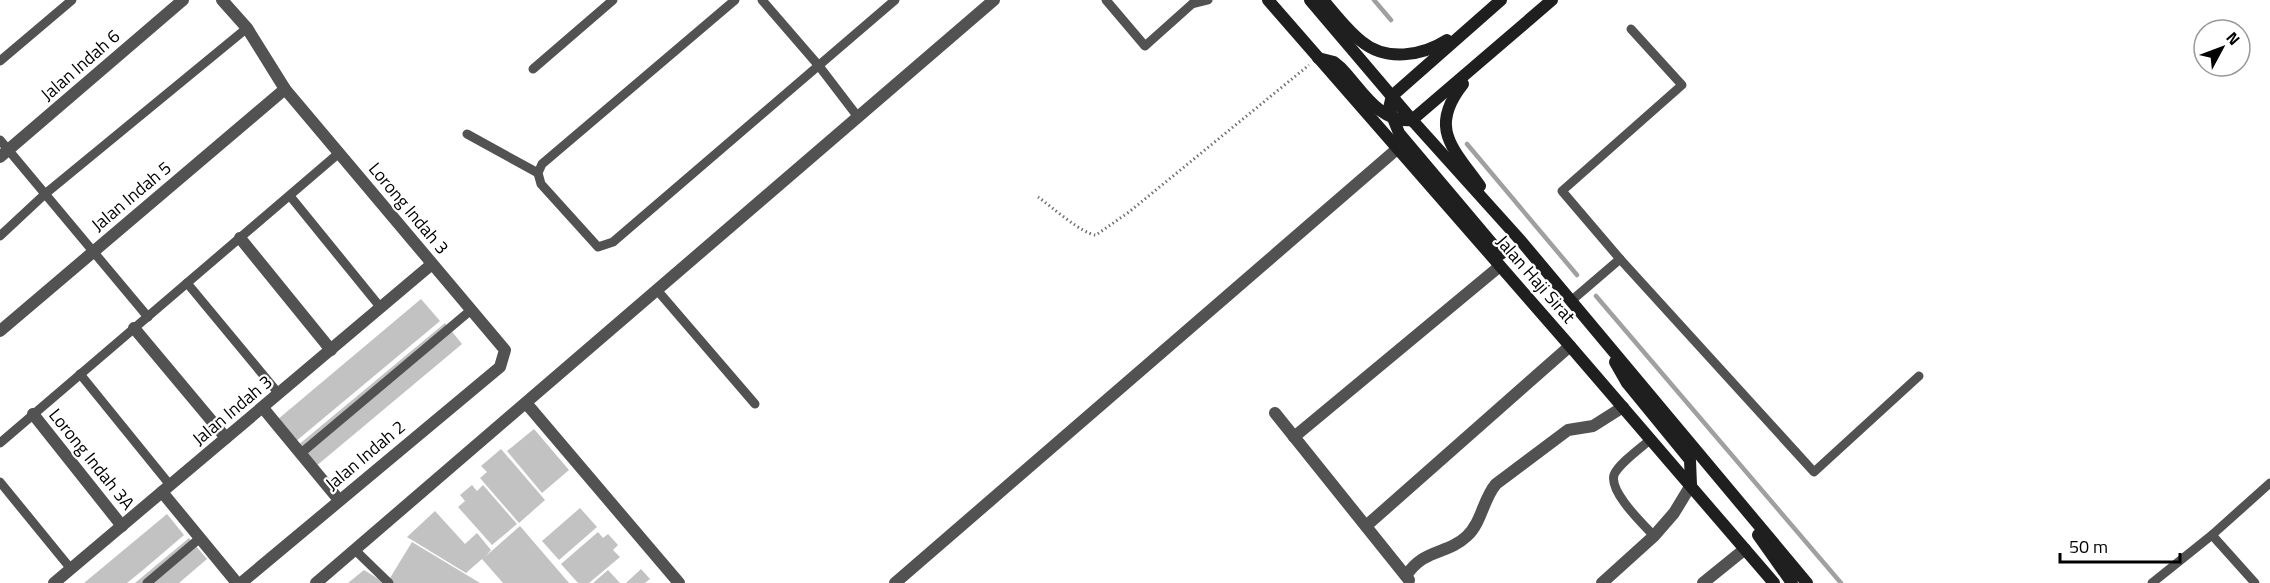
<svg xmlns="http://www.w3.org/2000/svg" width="2270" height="583" viewBox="0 0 2270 583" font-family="'Titillium Web',sans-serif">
<rect width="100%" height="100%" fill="#fff"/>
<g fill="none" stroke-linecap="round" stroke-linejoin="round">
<g stroke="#a0a0a0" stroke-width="4.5">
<path d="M1374 0 1391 20"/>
<path d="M1467 144 1577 275"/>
<path d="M1596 296 1841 583"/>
</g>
</g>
<g fill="#c2c2c2">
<path d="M421 299 440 321 295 442 277 420Z"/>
<path d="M445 323 462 344 315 467 297 446Z"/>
<path d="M534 429 569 470 542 493 507 451Z"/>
<path d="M501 449 545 500 519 523 480 478 487 472 481 466Z"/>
<path d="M472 485 477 491 483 485 517 524 492 545 458 507 465 501 460 495Z"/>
<path d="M580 508 597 527 559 560 542 541Z"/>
<path d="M435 511 465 544 477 533 491 550 486 556 520 526 569 583H503L482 559 466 573 407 537Z"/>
<path d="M167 514 184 535 143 570 127 583H84Z"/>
<path d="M598 532 603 538 608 534 618 545 613 550 620 557 589 583H578L561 564Z"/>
<path d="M189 538 207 559 179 583H135Z"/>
<path d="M412 542 480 583H387Z"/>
<path d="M641 569 650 579 645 583H626Z"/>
<path d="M364 570 385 583H348Z"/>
<path d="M608 570 620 583H593Z"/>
</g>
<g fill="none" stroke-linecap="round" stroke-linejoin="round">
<path stroke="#747474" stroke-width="3" stroke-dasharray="1.5 3" stroke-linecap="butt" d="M1038 197C1052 207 1082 234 1096 235L1129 212 1309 65"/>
<g stroke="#525252" stroke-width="9">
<path d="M735 0 542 164 538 173 541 184 598 247 613 242 895 0"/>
<path d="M762 0 819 66 858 117"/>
<path d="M1106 0 1145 46 1192 4 1208 0"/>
<path d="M1631 29 1682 85 1562 191 1620 259 1814 472 1919 376"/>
<path d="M0 61 72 0"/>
<path d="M533 69 613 0"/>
<path d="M467 134 538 173"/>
<path d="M0 140 148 317"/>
<path d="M290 196 381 308"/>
<path d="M0 236 45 194 247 28"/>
<path d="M187 283 279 394"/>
<path d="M657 290 755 404"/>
<path d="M1571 301 1620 259"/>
<path d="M80 374 170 485"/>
<path d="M1651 439C1642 447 1618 464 1614 475 1609 492 1643 524 1654 536"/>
<path d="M0 443 339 153"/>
<path d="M300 454 471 310"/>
<path d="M0 482 71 569"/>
<path d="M2212 535 2255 583"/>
<path d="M355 550 389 583"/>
<path d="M147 583 200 538"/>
<path d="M2152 583 2212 535 2270 483"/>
</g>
<g stroke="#525252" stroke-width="12">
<path d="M222 0 247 28 285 89 505 350 500 367 241 583"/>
<path d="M0 157 183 0"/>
<path d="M240 238 331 350"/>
<path d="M134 328 226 438"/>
<path d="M0 331 285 89"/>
<path d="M526 403 679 583"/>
<path d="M263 408 339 500"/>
<path d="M1275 413 1409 580"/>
<path d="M33 414 122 526"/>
<path d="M1294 437 1500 266"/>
<path d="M162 492 237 583"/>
<path d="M1366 526 1570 346"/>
<path d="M1406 576C1424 548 1447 555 1467 536 1482 522 1483 499 1496 484L1568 430 1593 426 1623 407"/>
<path d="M54 583 432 264"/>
<path d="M316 583 994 0"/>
<path d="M895 583 1397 149"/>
<path d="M1602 583 1654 536 1674 513 1691 485"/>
<path d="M1703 583 1745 549"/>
</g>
<g stroke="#1f1f1f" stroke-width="12">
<path d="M1268 0 1570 346 1774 583"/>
<path d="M1310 0 1412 120 1521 241 1807 583"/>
<path d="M1323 0C1335 14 1347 30 1361 41 1386 62 1422 56 1447 40"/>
<path d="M1318 58 1334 62 1340 67C1361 88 1378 123 1412 120L1552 0"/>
<path d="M1463 84C1428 128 1453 148 1480 186"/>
<path d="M1501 254 1399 133 1389 108 1392 96 1501 0"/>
<path d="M1615 362 1627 383 1690 460 1691 485"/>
<path d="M1758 535 1792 583"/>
</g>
</g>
<g text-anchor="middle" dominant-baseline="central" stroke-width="4.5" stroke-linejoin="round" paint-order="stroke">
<g font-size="18" fill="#000" stroke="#fff">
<text transform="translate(80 65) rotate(-41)">Jalan Indah 6</text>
<text transform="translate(131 196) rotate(-40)">Jalan Indah 5</text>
<text transform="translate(409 208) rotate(50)">Lorong Indah 3</text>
<text transform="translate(1536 279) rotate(49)">Jalan Haji Sirat</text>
<text transform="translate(232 410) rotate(-40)">Jalan Indah 3</text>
<text transform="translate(365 455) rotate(-40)">Jalan Indah 2</text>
<text transform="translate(92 459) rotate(51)">Lorong Indah 3A</text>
</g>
</g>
<g transform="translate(2222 48) rotate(49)"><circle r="28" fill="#ffffff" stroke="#999999" stroke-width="1.5"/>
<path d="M0-4.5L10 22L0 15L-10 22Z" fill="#000000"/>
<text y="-9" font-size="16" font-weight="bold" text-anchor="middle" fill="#000000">N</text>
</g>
<path d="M2060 553v9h120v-9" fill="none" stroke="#000000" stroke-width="3"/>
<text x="2069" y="553" font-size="18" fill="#000000" stroke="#ffffff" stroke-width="4.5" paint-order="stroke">50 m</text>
</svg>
